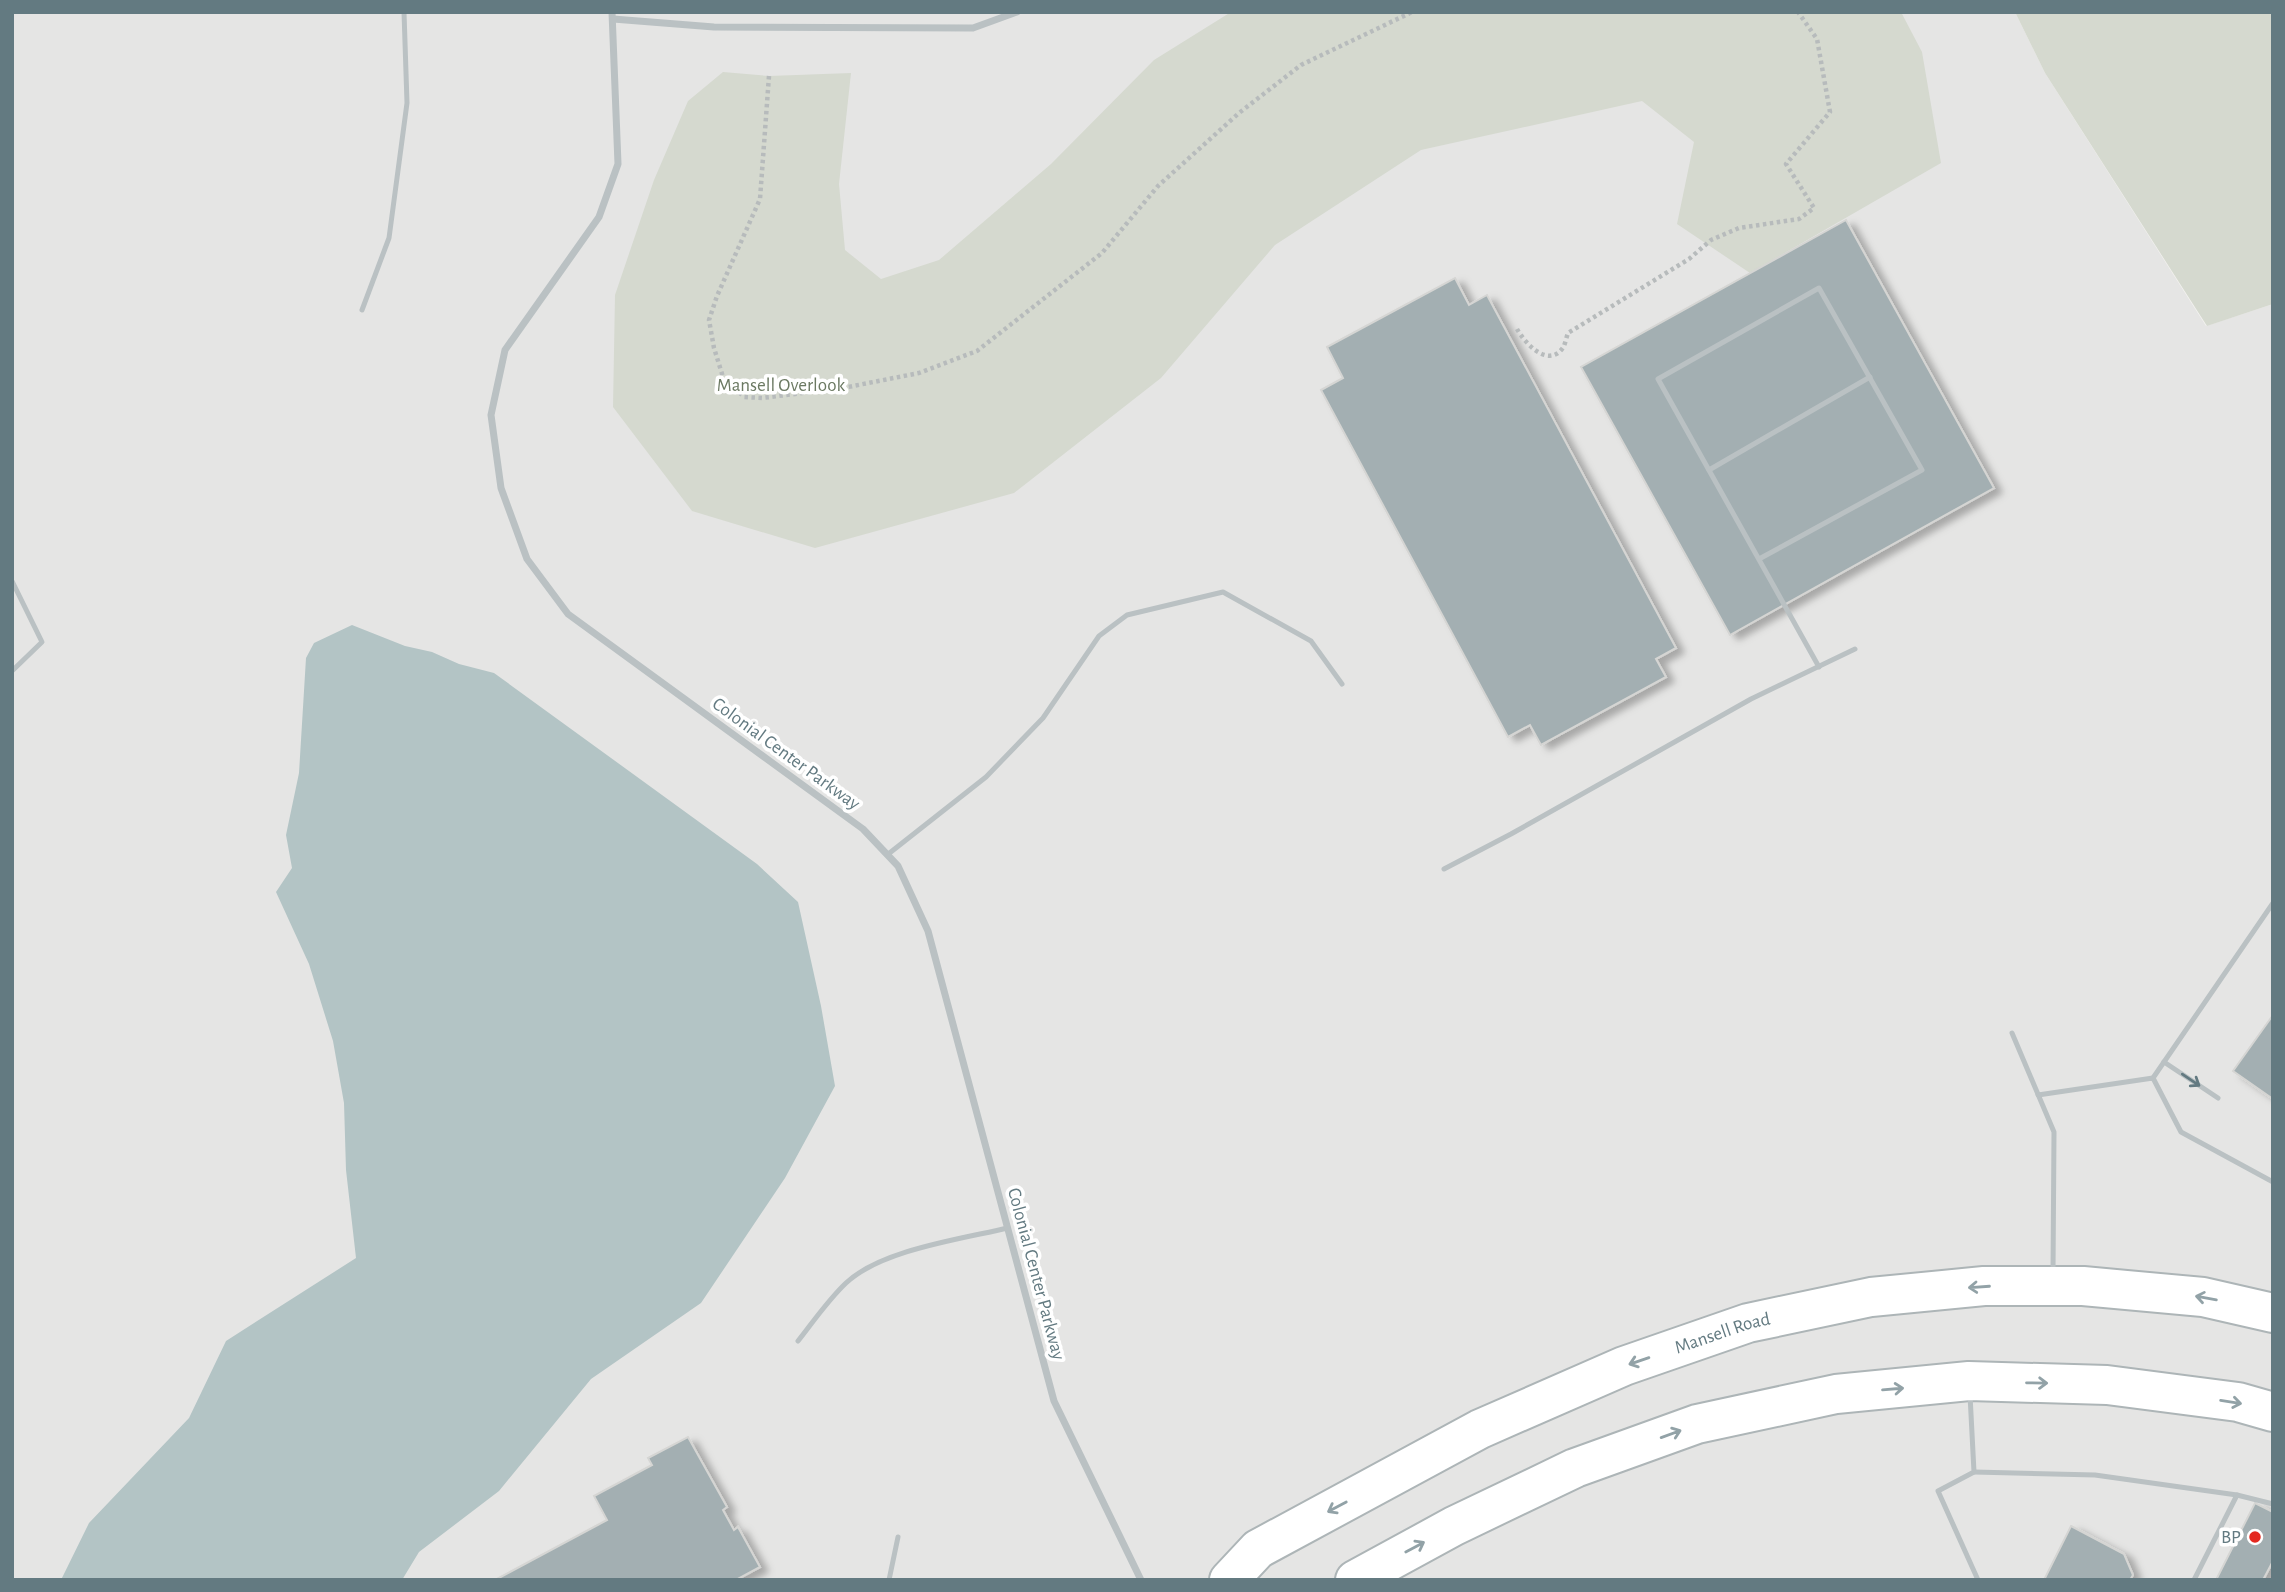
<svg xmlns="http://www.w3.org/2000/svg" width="2285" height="1592" viewBox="0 0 2285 1592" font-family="'Alegreya Sans',sans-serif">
<defs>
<filter id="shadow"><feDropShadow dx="8" dy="4.5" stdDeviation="3.5" flood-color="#0004"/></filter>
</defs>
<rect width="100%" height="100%" fill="#f4f3f0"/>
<path fill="#e5e5e4" d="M12 12H2015L2045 73 2206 326 2273 304V1580H12Z"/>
<g fill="#d5d9cf">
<path d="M1231 12H1901L1922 52 1941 163 1750 273 1677 224 1694 142 1642 101 1421 150 1275 245 1161 378 1014 493 815 548 692 511 613 407 615 295 654 180 688 101 723 72 769 76 851 73 839 184 845 250 881 279 939 260 1051 164 1154 60Z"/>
<path d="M2015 12H2273V304L2207 326 2045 73Z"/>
</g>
<path fill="#b3c4c5" d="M352 625 405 646 432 652 459 664 494 673 757 864 798 902 821 1006 835 1086 785 1178 701 1303 591 1379 499 1491 419 1552 402 1580H61L89 1523 189 1418 226 1341 356 1258 346 1170 344 1103 333 1041 309 964 276 892 292 868 286 835 299 773 306 658 314 643Z"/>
<g fill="#a3afb2" stroke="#d5d5d3" stroke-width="2" filter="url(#shadow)">
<path d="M1846 220 1994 488 1730 635 1581 367Z"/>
<path d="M1455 278 1469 305 1487 295 1676 648 1656 659 1666 677 1541 745 1530 725 1508 737 1321 390 1343 378 1327 347Z"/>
<path d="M2273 1015V1099L2233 1071Z"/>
<path d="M688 1437 727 1507 723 1510 734 1530 738 1527 760 1567 736 1580H495L607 1520 594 1496 652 1465 648 1458Z"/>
<path d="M2255 1503 2273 1512V1561L2263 1580H2216Z"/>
<path d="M2071 1526 2124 1554 2133 1575 2130 1580H2044Z"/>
</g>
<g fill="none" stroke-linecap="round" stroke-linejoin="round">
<g stroke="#adb5b7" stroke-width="42">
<g id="secondary">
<path id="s1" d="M1229 1580 1258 1549 1480 1429 1624 1366 1748 1323 1871 1297 1984 1286H2083L2203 1297 2273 1313"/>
<path d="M1355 1580 1454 1526 1575 1468 1697 1424 1836 1394 1969 1381 2107 1385 2238 1402 2273 1412"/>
</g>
</g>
<g stroke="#b7bbbc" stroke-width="4.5" stroke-dasharray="3.5 3.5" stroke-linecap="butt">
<path d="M769 76 760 199 717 296 709 320 714 348 723 377 744 397 762 398 843 388 919 373 977 351 1102 253 1158 186 1239 113 1301 65 1412 12"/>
<path d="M1517 329C1524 342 1547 368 1562 349 1565 346 1566 338 1568 333L1689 259 1711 240 1739 228 1799 219 1814 208 1786 164 1830 112 1817 39 1798 12"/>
</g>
<g stroke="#bac1c3" stroke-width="5">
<path d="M362 310 389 238 407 103 404 12"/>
<path d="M1709 470 1870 377"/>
<path d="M1759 559 1922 470 1819 288 1658 379 1819 667"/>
<path d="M12 671 42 642 12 581"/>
<path d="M887 855 986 777 1043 718 1099 636 1127 615 1223 592 1311 641 1342 684"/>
<path d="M1444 869 1511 834 1751 699 1855 649"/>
<path d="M2012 1033 2054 1132 2053 1273"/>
<path d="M2164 1062 2218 1098"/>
<path d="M2153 1078 2273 903"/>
<path d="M2038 1095 2153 1078 2181 1132 2273 1182"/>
<path d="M798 1341C813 1322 828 1300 846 1283 881 1250 961 1239 1008 1228"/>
<path d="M1970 1395 1974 1472 1938 1491 1978 1580"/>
<path d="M1974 1472 2095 1475 2237 1495 2273 1504"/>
<path d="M889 1580 898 1537"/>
<path d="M2194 1580 2237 1495"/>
</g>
<g stroke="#bac1c3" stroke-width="7">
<path d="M612 12 618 164 599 217 505 350 491 415 501 488 527 559 568 614 863 829 898 866 928 931 1054 1401 1141 1580"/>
<path d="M613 19 714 27 973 28 1017 12"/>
</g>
<use href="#secondary" stroke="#fff" stroke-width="38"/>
</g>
<defs><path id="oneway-shaft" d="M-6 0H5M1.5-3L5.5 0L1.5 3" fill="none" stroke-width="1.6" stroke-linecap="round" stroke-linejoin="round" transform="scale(1.75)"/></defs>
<use stroke="#637a81" href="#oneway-shaft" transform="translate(2191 1080) rotate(34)"/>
<g stroke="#92a2a7">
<use href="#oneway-shaft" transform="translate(1979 1287) rotate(176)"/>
<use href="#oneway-shaft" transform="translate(2206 1298) rotate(-170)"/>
<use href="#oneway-shaft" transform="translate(1639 1361) rotate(161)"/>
<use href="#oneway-shaft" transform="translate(2037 1383) rotate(1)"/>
<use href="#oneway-shaft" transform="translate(1893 1389) rotate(-5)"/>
<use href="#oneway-shaft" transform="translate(2231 1402) rotate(9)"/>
<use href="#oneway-shaft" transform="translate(1671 1434) rotate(-20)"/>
<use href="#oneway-shaft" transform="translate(1337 1507) rotate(152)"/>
<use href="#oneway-shaft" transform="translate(1415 1547) rotate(-28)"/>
</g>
<circle fill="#e42820" stroke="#fff" stroke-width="2.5" cx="2255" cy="1537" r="7"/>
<g text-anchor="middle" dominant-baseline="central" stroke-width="7" stroke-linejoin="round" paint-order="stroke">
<g font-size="19" fill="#6b7962" stroke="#fff">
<text x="781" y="385">Mansell Overlook</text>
</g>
<g font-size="19" fill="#637a81" stroke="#fff">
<text transform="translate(786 754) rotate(36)">Colonial Center Parkway</text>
<text transform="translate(1036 1274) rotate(75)">Colonial Center Parkway</text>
<text stroke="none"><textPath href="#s1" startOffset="556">Mansell Road</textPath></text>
</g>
<g font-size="19" fill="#637a81" stroke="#fff" text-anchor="end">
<text x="2241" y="1537">BP</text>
</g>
</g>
<rect width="2285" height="1592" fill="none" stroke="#637a81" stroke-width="28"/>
</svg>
